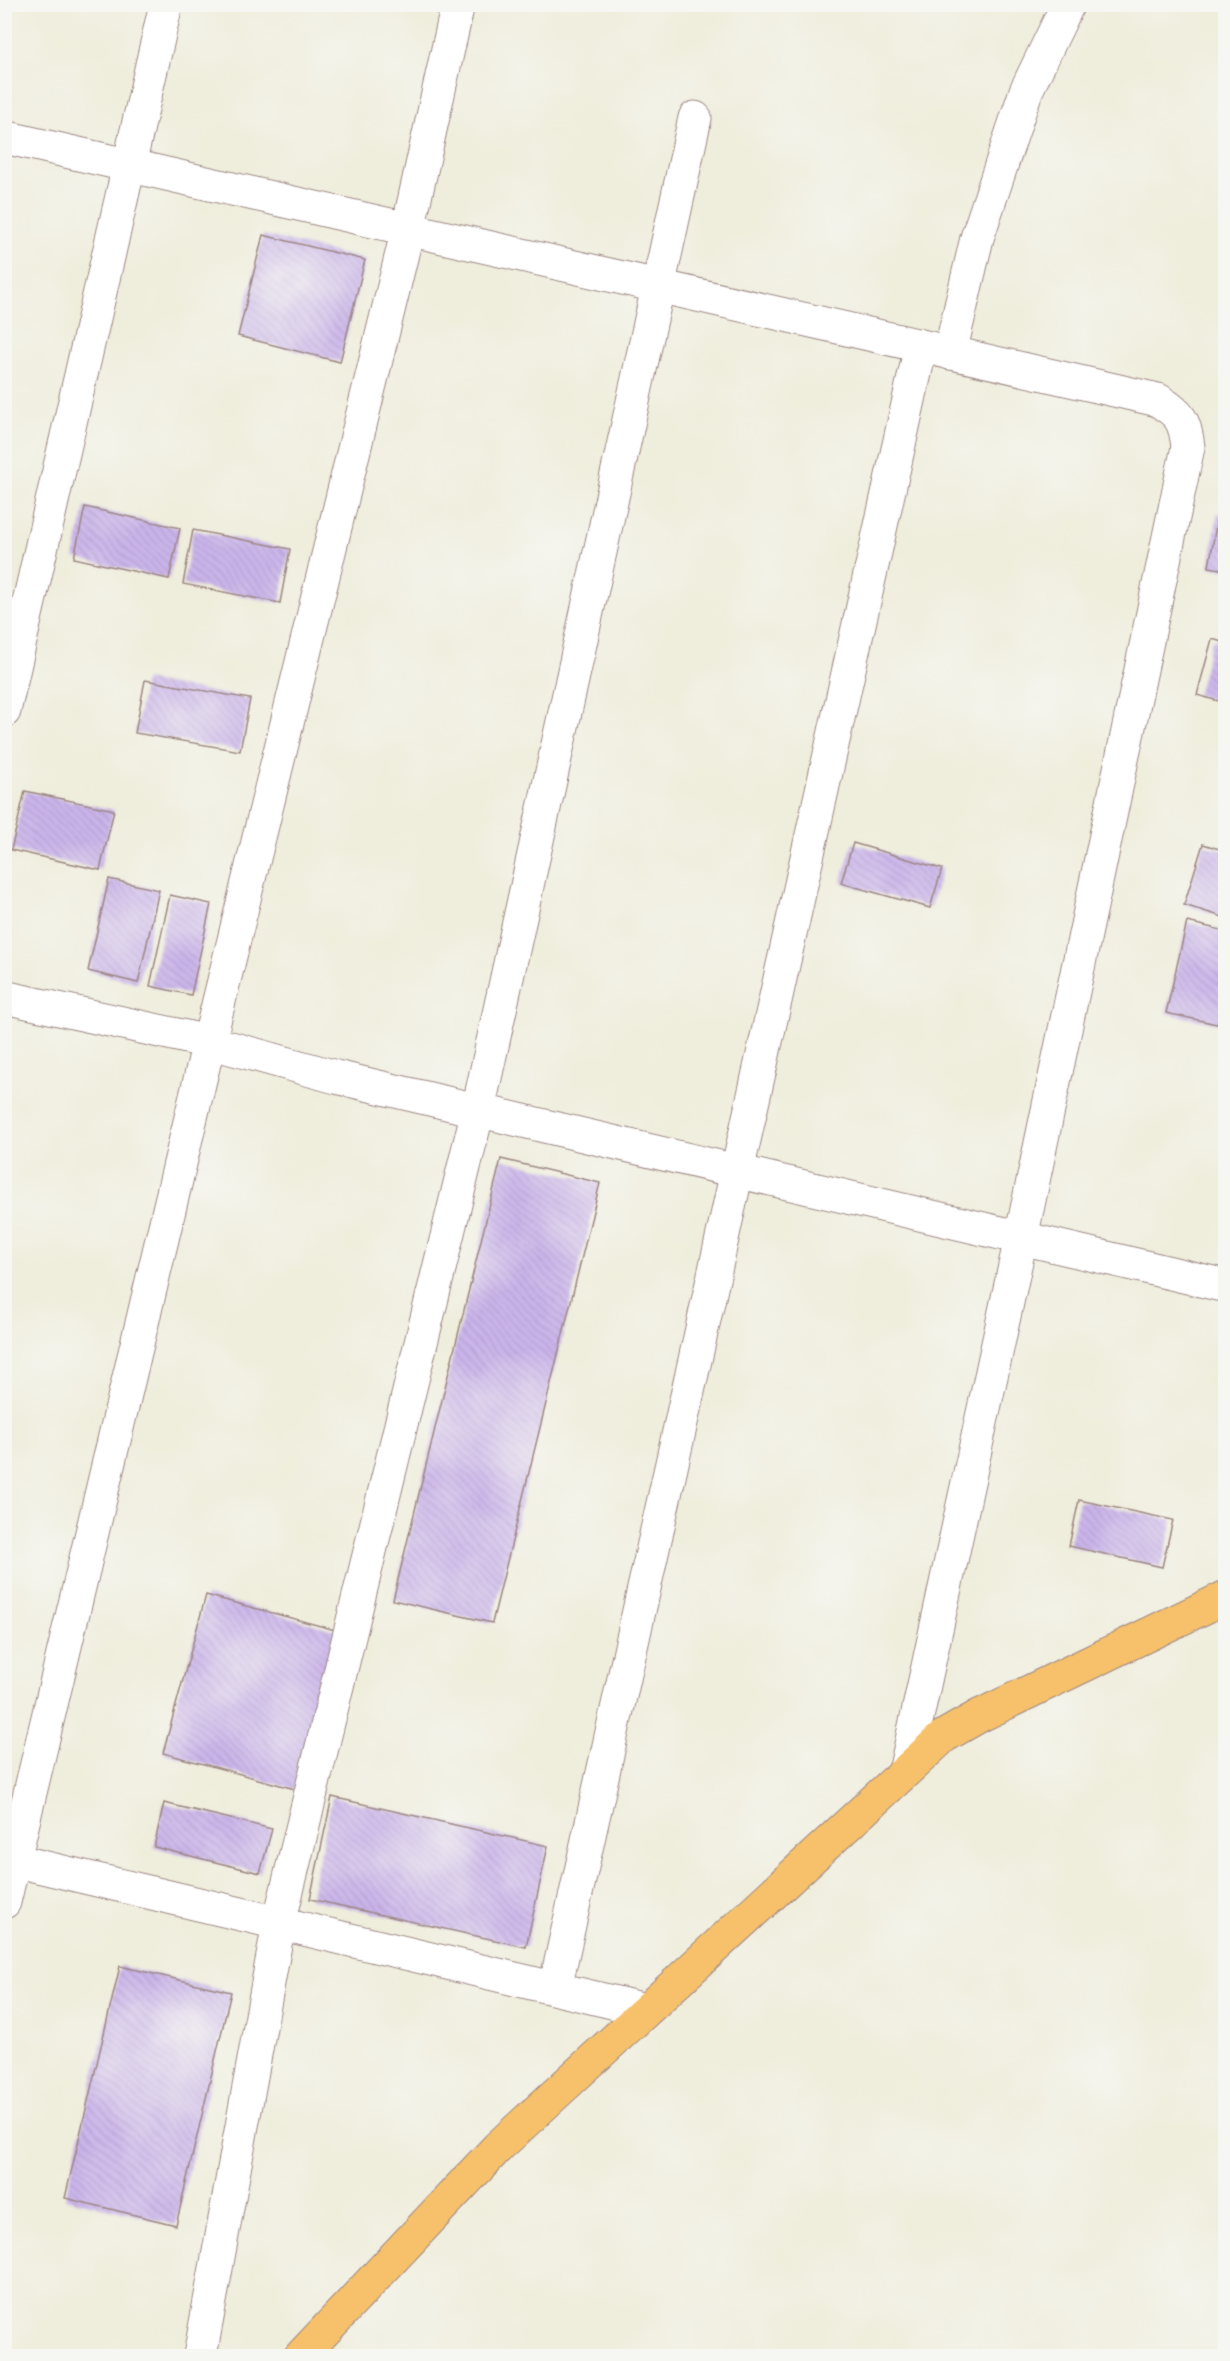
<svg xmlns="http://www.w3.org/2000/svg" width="1230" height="2361" viewBox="0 0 1230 2361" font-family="'Patrick Hand',sans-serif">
<defs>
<pattern id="building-back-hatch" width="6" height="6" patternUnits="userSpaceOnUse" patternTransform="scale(1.5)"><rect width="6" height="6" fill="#cbb5eb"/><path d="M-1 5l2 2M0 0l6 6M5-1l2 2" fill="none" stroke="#b09bca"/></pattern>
</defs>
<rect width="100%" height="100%" fill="#f6f6f2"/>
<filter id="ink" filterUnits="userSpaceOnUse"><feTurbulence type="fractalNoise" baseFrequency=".0167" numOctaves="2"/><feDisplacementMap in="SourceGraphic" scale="12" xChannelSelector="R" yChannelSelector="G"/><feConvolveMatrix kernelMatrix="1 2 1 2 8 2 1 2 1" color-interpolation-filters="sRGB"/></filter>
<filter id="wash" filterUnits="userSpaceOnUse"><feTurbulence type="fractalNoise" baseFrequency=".008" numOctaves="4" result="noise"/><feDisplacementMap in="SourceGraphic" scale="24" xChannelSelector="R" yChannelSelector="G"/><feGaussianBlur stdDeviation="1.35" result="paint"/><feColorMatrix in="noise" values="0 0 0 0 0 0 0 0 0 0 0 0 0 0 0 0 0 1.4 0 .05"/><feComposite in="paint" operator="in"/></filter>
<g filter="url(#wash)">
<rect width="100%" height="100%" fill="#efeddb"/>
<g id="blocks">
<g fill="url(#building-back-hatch)">
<path d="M263 235 365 260 340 362 238 336Z"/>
<path d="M85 507 180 528 169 579 74 558Z"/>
<path d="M1218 513 1226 514V570L1209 567Z"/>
<path d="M193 530 290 549 280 603 183 584Z"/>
<path d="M1212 639 1226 643V703L1197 695Z"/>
<path d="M145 680 250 699 240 751 135 733Z"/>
<path d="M25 791 114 810 100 870 11 850Z"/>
<path d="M853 843 942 869 930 908 841 883Z"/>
<path d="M1203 844 1226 851V918L1184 905Z"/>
<path d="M109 879 159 890 138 983 88 971Z"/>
<path d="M170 895 211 904 191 995 150 986Z"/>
<path d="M1187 922 1226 931V1026L1166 1013Z"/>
<path d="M501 1159 600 1183 492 1623 393 1600Z"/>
<path d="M1079 1500 1173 1520 1162 1567 1069 1546Z"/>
<path d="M206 1595 339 1631 295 1789 163 1753Z"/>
<path d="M332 1797 548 1846 526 1947 310 1899Z"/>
<path d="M164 1803 272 1829 260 1873 154 1847Z"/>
<path d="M120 1966 231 1992 176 2225 65 2198Z"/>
</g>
</g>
</g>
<g filter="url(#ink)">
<use href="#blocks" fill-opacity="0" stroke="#9c8683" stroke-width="1.5"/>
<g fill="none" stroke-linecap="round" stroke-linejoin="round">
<g stroke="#9c8683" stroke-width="35">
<g id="minor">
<path d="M4 137 1158 400C1180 414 1185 420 1188 447L1021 1238 906 1768"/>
<path d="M950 353 977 238 1026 91 1068 4"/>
<path d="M4 711 166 4"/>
<path d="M4 997 209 1042 336 1077 1226 1286"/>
<path d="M4 1858 646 2010"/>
<path d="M4 1902 209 1042 408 229 458 4"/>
<path d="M555 1988 921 346"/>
<path d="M200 2356 279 1923 478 1110 695 118"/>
</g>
</g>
<g stroke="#9c8683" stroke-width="35">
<path id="major" d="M301 2356 498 2147 944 1736 979 1716 1226 1597"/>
</g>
<use href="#minor" stroke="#fff" stroke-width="33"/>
<use href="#major" stroke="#f6c16b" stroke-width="33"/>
</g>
</g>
<rect width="1230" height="2361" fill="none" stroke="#f6f6f2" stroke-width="24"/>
</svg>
